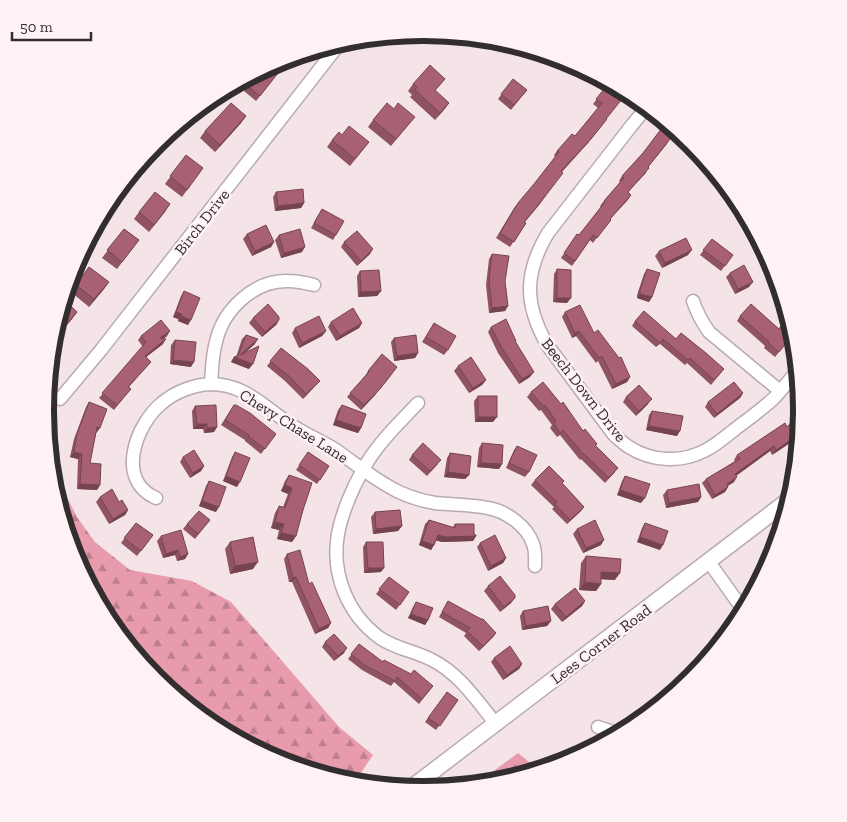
<svg xmlns="http://www.w3.org/2000/svg" width="847" height="822" viewBox="0 0 847 822" font-family="'Zilla Slab',serif">
<defs>
<pattern id="forest-firs" width="22" height="20" patternUnits="userSpaceOnUse" patternTransform="scale(1.25)"><rect width="22" height="20" fill="#e89bad"/><path d="M5 1l3.5 6h-7zM16 11l3.5 6h-7z" fill="#bd7f8d"/></pattern>
</defs>
<rect width="100%" height="100%" fill="#f4e4e7"/>
<g fill="url(#forest-firs)">
<path d="M50 464 77 517 95 542 130 570 192 581 231 602 339 727 373 755 354 783 349 782 278 761 213 726 156 678 109 621 74 556 52 485Z"/>
<path d="M518 753 539 770 497 782 476 784Z"/>
</g>
<g fill="none" stroke-linecap="round" stroke-linejoin="round">
<g stroke="#b8aaad" stroke-width="15">
<g id="minor">
<path d="M647 107 632 125 548 233C524 273 524 305 548 346L614 435C619 439 624 444 629 447 652 462 682 463 706 450 716 445 725 437 734 430 747 420 761 410 773 399 782 390 790 379 798 370"/>
<path d="M693 301C697 313 702 322 709 332L780 391"/>
<path d="M211 384C212 370 212 356 216 342 223 310 254 280 288 281 297 281 306 283 314 285"/>
<path d="M60 399 101 350 340 43"/>
<path d="M418 403C404 418 387 434 375 451 366 462 360 475 354 487 347 502 341 517 338 534 331 573 347 614 380 638 396 649 415 651 432 660 460 674 477 701 496 724"/>
<path d="M156 498C115 480 136 424 162 403 175 392 193 385 210 384 244 384 262 405 287 422 302 433 320 440 336 450 357 465 376 481 399 492 410 497 423 501 435 503 453 505 470 504 488 508 506 511 527 526 533 544 536 551 535 559 535 566"/>
<path d="M709 562 744 611"/>
<path d="M598 727 619 734"/>
</g>
</g>
<g stroke="#b8aaad" stroke-width="18">
<path id="tertiary" d="M411 788 790 499"/>
</g>
<use href="#minor" stroke="#fff" stroke-width="12"/>
<use href="#tertiary" stroke="#fff" stroke-width="15"/>
</g>
<g fill="#905363">
<path d="M278 73 256 101 244 91 247 86Z"/>
<path d="M445 79 435 91 449 103 435 120 410 97 412 95 408 91 413 84Z"/>
<path d="M513 79 527 90 511 110 498 99Z"/>
<path d="M609 83 606 119 603 124 587 144 562 172 540 204 525 222 526 223 510 247 496 238 514 208 534 184 555 157 554 155 557 151 575 136 598 108 593 104Z"/>
<path d="M246 116 241 123 215 152 200 138 205 131Z"/>
<path d="M373 120 409 124 391 146 368 127Z"/>
<path d="M664 122H665L676 131 669 138 667 144 648 167 646 173 628 192 631 195 628 200 610 219 593 243 590 240 572 266 561 258 577 234 579 235 601 207 600 206 604 201 620 182 619 181 622 176 643 153 662 128 661 127Z"/>
<path d="M342 135 369 142 350 166 327 147 332 140Z"/>
<path d="M186 155 203 168 182 197 165 184Z"/>
<path d="M726 185 738 201 739 203 735 205Z"/>
<path d="M276 192 304 203 301 208 275 211 273 197Z"/>
<path d="M170 204 149 232 134 219 139 212Z"/>
<path d="M322 209 336 235 333 240 311 228Z"/>
<path d="M124 229 139 240 117 269 102 258Z"/>
<path d="M247 234 274 242 271 247 252 256 243 239Z"/>
<path d="M279 235 302 252 281 258 275 240Z"/>
<path d="M712 239 733 255 721 271 700 255Z"/>
<path d="M344 242 370 254 357 266 341 247Z"/>
<path d="M659 251 688 255 662 268 655 256Z"/>
<path d="M492 254 505 281 508 306 505 311 489 313 486 285 489 259Z"/>
<path d="M89 267 109 282 104 289 89 307 71 292Z"/>
<path d="M557 269 567 303 553 302 554 274Z"/>
<path d="M647 269 652 297 649 302 637 298V295L644 274Z"/>
<path d="M360 271 381 291 377 296 358 297 357 276Z"/>
<path d="M730 273 749 287 735 294 726 277Z"/>
<path d="M184 291 188 325 178 321V319L173 317 181 296Z"/>
<path d="M64 300 77 312 72 319 55 339 52 337Z"/>
<path d="M565 312 594 333 630 377 627 382 612 389 598 361 596 363 576 336 572 338 562 317Z"/>
<path d="M740 316 779 329 788 316 794 334 775 357 764 348 765 346 737 321Z"/>
<path d="M253 318 279 320 276 325 262 337 249 323Z"/>
<path d="M635 321 676 339 724 369 711 385 687 363 685 365 660 344 656 347 632 326Z"/>
<path d="M331 322 362 323 359 328 336 341 328 327Z"/>
<path d="M434 323 448 350 444 355 422 342Z"/>
<path d="M491 327 516 341 515 342 530 377 519 384 498 353 488 332Z"/>
<path d="M295 328 326 331 322 336 299 348 292 333Z"/>
<path d="M246 335 255 344 245 352 249 369 231 362 234 357H236L242 339Z"/>
<path d="M141 336H167L163 339V344L146 357 147 366 129 387 131 389 114 410 99 398 143 347 138 340Z"/>
<path d="M394 338 418 353 415 358 394 361 391 342Z"/>
<path d="M175 340 191 367 170 364 171 345Z"/>
<path d="M281 348 320 381 316 385 303 399 285 381 267 366Z"/>
<path d="M458 366 486 380 482 385 469 393 454 371Z"/>
<path d="M397 367 375 395 361 410 347 397 365 376 368 371Z"/>
<path d="M531 392 583 431 597 444 595 445 615 472 605 483 581 459 580 460 560 435 557 437 550 428 552 425 541 410 539 411 527 397Z"/>
<path d="M743 393 740 398 714 418 705 407 708 402Z"/>
<path d="M478 396 493 422H475L474 401Z"/>
<path d="M626 397 648 404 636 416 623 402Z"/>
<path d="M89 402 100 428 96 433 90 463 100 485 97 490 77 489 78 459 70 457 74 439 86 407Z"/>
<path d="M234 405 276 434 261 454 245 441V440L221 425Z"/>
<path d="M342 405 361 428 358 433 333 425 338 410Z"/>
<path d="M195 406 217 427 214 432 204 433 203 429H193L192 411Z"/>
<path d="M652 411 677 436 646 430 649 415Z"/>
<path d="M796 439 772 455 770 451 736 475 734 482 728 486V487L725 492 712 499 702 483 706 479 735 461 734 460 737 455Z"/>
<path d="M482 443 502 464 499 469 477 467 479 448Z"/>
<path d="M517 446 529 472 525 477 506 468 514 450Z"/>
<path d="M235 452 237 487 223 481 232 457Z"/>
<path d="M308 452 329 466 317 484 296 470Z"/>
<path d="M450 453 469 475 465 479 444 477 447 458Z"/>
<path d="M412 455 438 464 427 476 409 460Z"/>
<path d="M183 457 204 466 201 471 190 478 180 462Z"/>
<path d="M289 475 303 510 296 536 292 542 277 539 279 530 271 528 275 513 279 506 283 507 288 494 281 491 285 481Z"/>
<path d="M625 476 641 503 617 495 622 481Z"/>
<path d="M535 480 562 483 584 507 581 511 567 524 552 509 554 507 531 485Z"/>
<path d="M209 481 216 512 199 506 206 486Z"/>
<path d="M667 490 701 497 698 502 666 508 663 495Z"/>
<path d="M100 497 119 502 128 510 125 515 109 524 96 502Z"/>
<path d="M375 512 402 526 398 531 373 534 371 517Z"/>
<path d="M210 520 195 539 183 529 187 524Z"/>
<path d="M429 520 453 527 455 524 476 536 473 541 442 542 436 540 434 545 431 550 419 545 425 524Z"/>
<path d="M136 523 153 535 137 556 121 543Z"/>
<path d="M645 523 660 550 637 542 642 528Z"/>
<path d="M577 529 601 545 583 553 573 534Z"/>
<path d="M161 536 188 554 185 559 177 561 175 555 163 558 157 541Z"/>
<path d="M230 542 253 569 230 574 225 549Z"/>
<path d="M366 542 381 572 364 573 363 547Z"/>
<path d="M480 543 506 558 503 563 488 571 477 547Z"/>
<path d="M287 554 331 623 328 628 315 634 292 582H289L284 559Z"/>
<path d="M586 556 615 580 601 579V584L596 591 579 590 581 563Z"/>
<path d="M389 577 409 592 396 610 376 594Z"/>
<path d="M488 586 511 603 500 612 484 591Z"/>
<path d="M448 601 496 633 493 637 479 651 464 636 466 633 439 617Z"/>
<path d="M585 601 582 606 562 622 551 609 555 604Z"/>
<path d="M416 602 428 620 425 625 408 618 413 607Z"/>
<path d="M523 611 551 621 547 626 522 630 520 616Z"/>
<path d="M325 642 344 653 334 661 322 647Z"/>
<path d="M359 644 383 662 433 686 419 704 394 682 391 686 362 670 348 659Z"/>
<path d="M494 658 522 664 519 669 503 680 491 662Z"/>
<path d="M447 692 458 700 436 730 425 722Z"/>
<path d="M588 740 601 743 583 753 585 745Z"/>
</g>
<g fill="#764450">
<path d="M449 103 444 110 435 120 440 113Z"/>
<path d="M246 116 241 123 215 152 220 145Z"/>
<path d="M607 119 587 144 557 176 561 171Z"/>
<path d="M675 130 676 131 665 142 668 137Z"/>
<path d="M304 203 301 208 275 211 278 206Z"/>
<path d="M170 204 165 212 149 232 154 225Z"/>
<path d="M274 242 271 247 252 256 255 251Z"/>
<path d="M305 247 302 252 281 258 284 253Z"/>
<path d="M373 249 370 254 357 266 361 261Z"/>
<path d="M692 250 688 255 662 268 665 263Z"/>
<path d="M109 282 104 289 89 307 94 299Z"/>
<path d="M753 282 749 287 735 294 738 289Z"/>
<path d="M381 291 377 296 358 297 361 292Z"/>
<path d="M640 294 652 297 649 302 637 298Z"/>
<path d="M557 298H571L567 303 553 302Z"/>
<path d="M508 306 505 311 489 313 492 308Z"/>
<path d="M77 312 72 319 55 339 60 332Z"/>
<path d="M176 312 182 314 178 319 173 317Z"/>
<path d="M181 316 191 320 188 325 178 321Z"/>
<path d="M279 320 276 325 262 337 265 332Z"/>
<path d="M362 323 359 328 336 341 340 336Z"/>
<path d="M170 331 167 336 157 343 160 338Z"/>
<path d="M326 331 322 336 299 348 302 343Z"/>
<path d="M579 331 576 336 572 338 575 333Z"/>
<path d="M166 339 163 344 141 361 145 356Z"/>
<path d="M258 339 255 344 238 359 253 364 249 369 231 362 234 357 240 355Z"/>
<path d="M418 353 415 358 394 361 397 356Z"/>
<path d="M173 360 194 362 191 367 170 364Z"/>
<path d="M394 372 375 395 361 410 364 405Z"/>
<path d="M534 372 530 377 519 384 522 379Z"/>
<path d="M630 377 627 382 612 389 616 384Z"/>
<path d="M486 380 482 385 469 393 473 388Z"/>
<path d="M320 381 316 385 303 399 306 394Z"/>
<path d="M743 393 740 398 714 418 717 414Z"/>
<path d="M652 399 648 404 636 416 639 411Z"/>
<path d="M478 417H497L493 422H475Z"/>
<path d="M336 420 361 428 358 433 333 425Z"/>
<path d="M197 424H207L203 429H193Z"/>
<path d="M649 426 680 431 677 436 646 430Z"/>
<path d="M97 427 100 428 96 433 93 432Z"/>
<path d="M217 427 214 432 204 433 207 428Z"/>
<path d="M800 433V434L796 439 772 455 776 450Z"/>
<path d="M774 446 770 451 732 479 735 474Z"/>
<path d="M74 452 82 454 78 459 70 457Z"/>
<path d="M481 463 502 464 499 469 477 467Z"/>
<path d="M204 466 201 471 190 478 193 473Z"/>
<path d="M448 472 469 475 465 479 444 477Z"/>
<path d="M226 476 240 482 237 487 223 481Z"/>
<path d="M737 477 734 482 723 488 727 484Z"/>
<path d="M80 484 100 485 97 490 77 489Z"/>
<path d="M285 485 292 488 288 494 281 491Z"/>
<path d="M728 487 725 492 712 499 715 495Z"/>
<path d="M620 490 645 498 641 503 617 495Z"/>
<path d="M701 497 698 502 666 508 669 503Z"/>
<path d="M202 501 219 507 216 512 199 506Z"/>
<path d="M584 507 581 511 567 524 570 520Z"/>
<path d="M128 510 125 515 109 524 113 519Z"/>
<path d="M275 522 284 524 279 530 271 528Z"/>
<path d="M402 526 398 531 373 534 376 529Z"/>
<path d="M281 533 296 536 292 542 277 539Z"/>
<path d="M438 535 476 536 473 541 442 542 434 540Z"/>
<path d="M640 537 663 545 660 550 637 542Z"/>
<path d="M604 540 601 545 583 553 586 548Z"/>
<path d="M422 541 434 545 431 550 419 545Z"/>
<path d="M178 550 175 555 163 558 166 554Z"/>
<path d="M188 554 185 559 177 561 180 557Z"/>
<path d="M506 558 503 563 488 571 491 566Z"/>
<path d="M258 562 253 569 230 574 235 566Z"/>
<path d="M368 568H384L381 572 364 573Z"/>
<path d="M601 572 620 573 615 580 596 579Z"/>
<path d="M296 577 292 582H289L293 578Z"/>
<path d="M585 582 601 584 596 591 579 590Z"/>
<path d="M515 598 511 603 500 612 504 607Z"/>
<path d="M585 601 582 606 562 622 566 617Z"/>
<path d="M411 614 428 620 425 625 408 618Z"/>
<path d="M551 621 547 626 522 630 526 626Z"/>
<path d="M331 623 328 628 315 634 319 629Z"/>
<path d="M496 633 493 637 479 651 483 646Z"/>
<path d="M347 648 344 653 334 661 338 656Z"/>
<path d="M522 664 519 669 503 680 507 675Z"/>
</g>
<g fill="#a86173" stroke="#764450">
<path d="M430 65 445 79 435 90 449 103 440 113 415 90 417 87 413 84Z"/>
<path d="M270 66 278 73 260 96 247 86 258 72Z"/>
<path d="M513 79 527 90 514 105 501 94Z"/>
<path d="M609 83 619 88 626 94 606 119H607L591 139 561 171 563 173 543 199 524 222 526 223 514 242 500 233 518 203 534 184 559 152 557 151 572 134 575 136 602 103 596 99Z"/>
<path d="M231 103 246 116 220 145 205 131Z"/>
<path d="M387 103 394 109 398 103 415 117 396 139 373 120Z"/>
<path d="M664 122H665L675 130 668 137 670 139 648 167 649 168 628 192 631 195 610 219 611 220 597 238 593 235 575 261 564 253 577 234 579 235 605 202 604 201 624 178 622 176 643 153 665 124Z"/>
<path d="M349 126 369 142 355 159 332 140 339 132 342 135Z"/>
<path d="M186 155 203 168 187 190 170 176Z"/>
<path d="M303 189 304 203 278 206 276 192Z"/>
<path d="M155 192 170 204 154 225 139 212Z"/>
<path d="M322 209 344 221 336 235 314 223Z"/>
<path d="M266 225 274 242 255 251 247 234Z"/>
<path d="M124 229 139 240 122 262 107 250Z"/>
<path d="M300 229 305 247 284 253 279 235Z"/>
<path d="M357 231 373 249 361 261 344 242Z"/>
<path d="M686 238 692 250 665 263 659 251Z"/>
<path d="M712 239 733 255 725 266 703 250Z"/>
<path d="M492 254 509 256 505 281 508 306 492 308 489 280Z"/>
<path d="M744 265 753 282 738 289 730 273Z"/>
<path d="M89 267 109 282 94 299 76 285Z"/>
<path d="M557 269 571 270V298H557Z"/>
<path d="M647 269 660 273 652 297 640 294V290Z"/>
<path d="M379 270 381 291 361 292 360 271Z"/>
<path d="M184 291 200 298 191 320 181 316 182 314 176 312Z"/>
<path d="M64 300 77 312 60 332 55 328Z"/>
<path d="M268 304 279 317V320L265 332 253 318Z"/>
<path d="M751 304 779 329 788 316 794 333 779 352 768 343 769 342 740 316Z"/>
<path d="M580 305 594 333 598 330 619 358 621 357 630 377 616 384 602 356 599 358 579 331 575 333 565 312Z"/>
<path d="M353 308 362 323 340 336 331 322Z"/>
<path d="M644 311 676 339 681 333 706 353 724 369 714 380 690 358 688 360 663 339 660 343 635 321Z"/>
<path d="M319 316 326 331 302 343 295 328Z"/>
<path d="M506 319 516 341H515L534 372 522 379 502 348 491 327Z"/>
<path d="M161 320 170 331 160 338 166 339 145 356 151 362 128 387 131 389 117 405 102 393 146 342 141 336Z"/>
<path d="M434 323 456 336 448 350 426 337Z"/>
<path d="M246 335 258 339 240 355 259 346 253 364 234 357 238 356Z"/>
<path d="M416 335 418 353 397 356 394 338Z"/>
<path d="M175 340 196 342 194 362 173 360Z"/>
<path d="M281 348 308 369 320 381 306 394 289 376 270 361Z"/>
<path d="M382 354 397 367 379 390 364 405 350 393 369 372 368 371Z"/>
<path d="M471 357 486 380 473 388 458 366Z"/>
<path d="M543 382 561 404 563 402 583 431 585 429 597 444 595 445 618 468 609 478 584 454V455L563 430 560 433 554 423 556 421 545 405 543 406 531 392Z"/>
<path d="M734 382 743 393 717 414 708 402Z"/>
<path d="M639 385 652 399 639 411 626 397Z"/>
<rect x="478" y="396" width="19" height="21"/>
<path d="M89 402 107 409 100 428 97 427 90 463 101 464 100 485 80 484 82 454 74 452 77 434Z"/>
<path d="M216 405 217 427 207 428V424H197L195 406Z"/>
<path d="M234 405H236L250 413 276 434 265 449 248 436 249 435 225 420Z"/>
<path d="M342 405 366 414 361 428 336 420Z"/>
<path d="M652 411 683 416 680 431 649 426Z"/>
<path d="M802 411 800 433 799 434 776 450 774 446 735 474 737 477 727 484 728 487 715 495 706 479 740 459 737 455 785 423 787 427Z"/>
<path d="M423 443 441 460 430 471 412 455Z"/>
<path d="M482 443 503 445 502 464 481 463Z"/>
<path d="M517 446 537 455 529 472 509 463Z"/>
<path d="M194 450 204 466 193 473 183 457Z"/>
<path d="M235 452 250 458 240 482 226 476Z"/>
<path d="M308 452 329 466 320 480 299 465Z"/>
<path d="M450 453 471 456 469 475 448 472Z"/>
<path d="M549 466 564 481 562 483 584 507 570 520 555 504 557 502 535 480Z"/>
<path d="M289 475 312 483 303 510 296 536 281 533 284 524 275 522 279 506 285 508 292 488 285 485Z"/>
<path d="M625 476 650 484 645 498 620 490Z"/>
<path d="M209 481 226 487 219 507 202 501Z"/>
<path d="M699 484 701 497 669 503 667 490Z"/>
<path d="M112 489 119 502 122 500 128 510 113 519 100 497Z"/>
<path d="M400 510 402 526 376 529 375 512Z"/>
<path d="M199 511 210 520 198 534 187 524Z"/>
<path d="M429 520 455 528V524H474V534L476 535V536L446 537 438 535 434 545 422 541Z"/>
<path d="M595 520 604 540 586 548 577 529Z"/>
<path d="M136 523 153 535 141 551 124 538Z"/>
<path d="M645 523 668 531 663 545 640 537Z"/>
<path d="M181 530 188 554 180 557 178 550 166 554 161 536Z"/>
<path d="M495 535 506 558 491 566 480 543Z"/>
<path d="M253 537 258 562 235 566 230 542Z"/>
<path d="M366 542H383L384 568H368Z"/>
<path d="M300 550 309 584 312 582 331 623 319 629 296 577 293 578 287 554Z"/>
<path d="M586 556 621 559 620 573 601 572V584L585 582Z"/>
<path d="M500 576 515 595V598L504 607 488 586Z"/>
<path d="M389 577 409 592 400 605 379 589Z"/>
<path d="M575 588 585 601 566 617 555 604Z"/>
<path d="M448 601 481 619H483L496 633 483 646 467 631 470 628 442 612Z"/>
<path d="M416 602 433 608 428 620 411 614Z"/>
<path d="M548 606 551 621 526 626 523 611Z"/>
<path d="M334 634 347 648 338 656 325 642Z"/>
<path d="M359 644 383 662 384 660 411 674 414 670 433 686 422 699 397 677 395 681 366 666 351 654Z"/>
<path d="M510 646 522 664 507 675 494 658Z"/>
<path d="M447 692 458 700 440 726 428 718Z"/>
<path d="M588 740 601 743 586 751Z"/>
</g>
<g text-anchor="middle" dominant-baseline="central" stroke-width="5" stroke-linejoin="round" paint-order="stroke">
<g font-size="16" fill="#322d2e" stroke="#fff2f5">
<text transform="translate(202 222) rotate(-52)">Birch Drive</text>
<text transform="translate(584 390) rotate(52)">Beech Down Drive</text>
<text transform="translate(294 426) rotate(32)">Chevy Chase Lane</text>
<text transform="translate(601 644) rotate(-37)">Lees Corner Road</text>
</g>
</g>
<path d="M0 0H847V822H0ZM423 41H424A369 369 0 0 1 793 410V412A369 369 0 0 1 424 781H423A369 369 0 0 1 54 412V410A369 369 0 0 1 423 41Z" fill="#fff2f5" fill-rule="evenodd"/>
<path fill="none" stroke="#322d2e" stroke-width="6" d="M423 41H424A369 369 0 0 1 793 410V412A369 369 0 0 1 424 781H423A369 369 0 0 1 54 412V410A369 369 0 0 1 423 41Z"/>
<path d="M12 32v8h79v-8" fill="none" stroke="#322d2e" stroke-width="2.5"/>
<text x="20" y="32" font-size="15" fill="#322d2e" stroke="#fff2f5" stroke-width="4" paint-order="stroke">50 m</text>
</svg>
